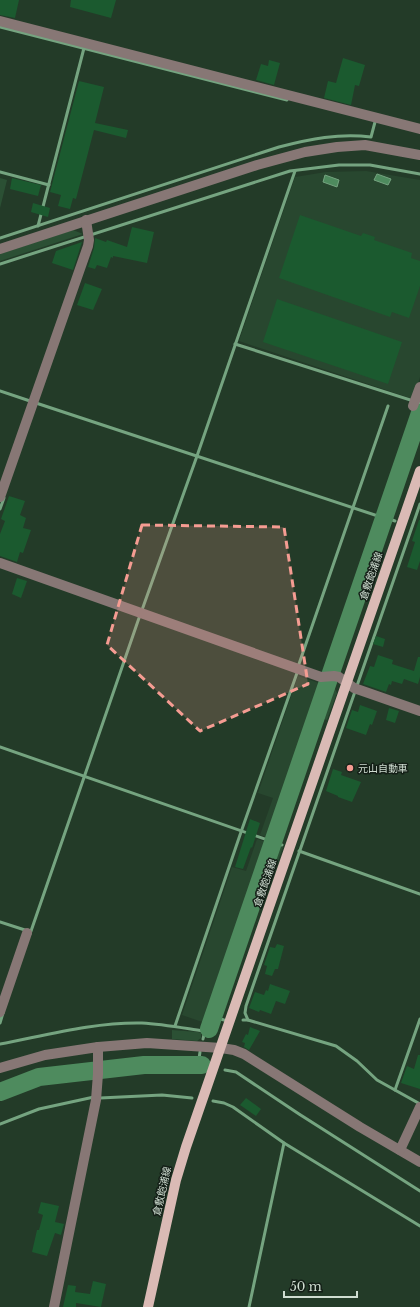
<svg xmlns="http://www.w3.org/2000/svg" width="420" height="1307" viewBox="0 0 420 1307" font-family="'Libre Baskerville','Noto Sans JP',serif">
<rect width="100%" height="100%" fill="#233b28"/>
<g fill="#28472f">
<path d="M366 171 420 180V377L413 399 239 341 295 177 326 172Z"/>
<path d="M298 676 319 683H323L276 819 273 818 267 837 260 835 273 798 258 793Z"/>
<path d="M257 839 266 842 205 1023 182 1015 232 867 246 871Z"/>
</g>
<g fill="#2b5034">
<path d="M0 178 7 180 0 208Z"/>
<path d="M73 230 83 234 0 261V254Z"/>
<path d="M333 685 337 693 327 720 320 718C323 707 325 692 333 685Z"/>
<path d="M276 844 283 847 268 890 266 891 262 887Z"/>
<path d="M172 1030 198 1032 201 1033V1038L197 1041 172 1039Z"/>
</g>
<g fill="#4e8b5e" stroke="#75a480">
<path d="M377 174 391 179 388 185 374 180Z"/>
<path d="M325 175 339 180 337 187 323 182Z"/>
</g>
<g fill="none" stroke-linecap="round" stroke-linejoin="round">
<g stroke="#75a480" stroke-width="3">
<path d="M0 27 287 100"/>
<path d="M0 172 49 185"/>
<path d="M38 226 84 48"/>
<path d="M0 238 279 147C310 139 339 133 371 137L375 122"/>
<path d="M0 264 290 171 339 165H370L420 174"/>
<path d="M235 344 420 403"/>
<path d="M0 391 30 401"/>
<path d="M36 403 384 518"/>
<path d="M0 509 4 498"/>
<path d="M384 517 395 521"/>
<path d="M142 610 197 456 295 171"/>
<path d="M299 664 388 406"/>
<path d="M0 747 282 845"/>
<path d="M299 851 420 894"/>
<path d="M0 922 28 931"/>
<path d="M30 934 139 618"/>
<path d="M214 1017 224 1020"/>
<path d="M243 1020H248L336 1046 357 1061 377 1080 420 1104"/>
<path d="M248 1020 245 1013 246 1006 420 504"/>
<path d="M0 1023 3 1013"/>
<path d="M175 1026 241 832 297 673"/>
<path d="M203 1039 205 1030"/>
<path d="M0 1044C47 1035 94 1022 142 1023 162 1024 183 1028 203 1031L209 1029"/>
<path d="M198 1065 200 1052"/>
<path d="M225 1070 236 1072 299 1114 420 1191"/>
<path d="M395 1090 420 1019"/>
<path d="M100 1098 162 1095 192 1098"/>
<path d="M213 1101 224 1103 233 1107 284 1143 420 1226"/>
<path d="M0 1124 39 1109 94 1097"/>
<path d="M249 1307 284 1143"/>
</g>
<g stroke="#4e8b5e" stroke-width="18">
<path d="M209 1029 420 413"/>
<path d="M0 1092 39 1077 144 1065H202"/>
</g>
</g>
<g fill="#1b5a2f">
<path d="M0 0H19L15 18 0 15Z"/>
<path d="M71 0H116L111 18 70 7Z"/>
<path d="M343 58 365 65 359 86 355 85 351 105 324 98 328 81 336 83Z"/>
<path d="M269 60 280 63 274 85 256 80 261 64 268 66Z"/>
<path d="M79 81 104 87 95 123 128 130 126 138 94 130 76 199 73 198 70 209 58 206 61 195 50 192Z"/>
<path d="M12 178 41 185 38 196 10 189Z"/>
<path d="M33 203 50 208 48 217 31 212Z"/>
<path d="M300 215 361 236 363 233 375 237 374 240 412 253 411 258 420 261V286L409 318 392 312 390 317 279 278Z"/>
<path d="M132 227 154 232 147 263 113 256V258L111 257 107 268 97 265 95 269 88 267 94 248 95 238 106 242 107 240 127 247Z"/>
<path d="M82 242 73 270 52 263 56 251Z"/>
<path d="M85 283 102 289 93 310 77 305Z"/>
<path d="M277 299 402 342 388 384 263 342Z"/>
<path d="M9 496 25 501 20 515 26 518 23 528 31 530 23 553 20 552 17 562 0 556V534L5 521 1 519Z"/>
<path d="M419 520H420V561L417 570 407 567 415 542 412 541Z"/>
<path d="M17 578 27 581 21 598 12 594Z"/>
<path d="M376 636 385 639 383 647 373 644Z"/>
<path d="M378 655 393 660 392 664 414 671 418 657H420V677L418 684 404 679 402 684 392 681 391 685 389 684 386 692 363 684 370 666 374 667Z"/>
<path d="M360 705 377 711 372 725 370 724 366 735 346 728 352 710 358 712Z"/>
<path d="M389 708 399 711 395 723 386 720Z"/>
<path d="M333 769 342 772 341 775 361 782 352 802 338 797V796L326 791Z"/>
<path d="M250 819 260 823 252 848 251 847 243 869 235 867Z"/>
<path d="M277 944 284 946 278 969H275L272 976 265 974 267 966 264 965 270 947 275 948Z"/>
<path d="M270 984 290 991 285 1004 276 1001 271 1014 260 1010 259 1012 249 1008 255 992 264 995 266 990 268 991Z"/>
<path d="M250 1027 260 1031 249 1050 244 1047 245 1043 242 1042 246 1034 248 1035Z"/>
<path d="M418 1055H420V1089L401 1083 407 1066 414 1069Z"/>
<path d="M246 1098 261 1109 256 1116 240 1105Z"/>
<path d="M41 1202 59 1206 55 1222 64 1224 61 1235 55 1233 47 1256 32 1252 37 1230H39L43 1215 38 1213Z"/>
<path d="M93 1281 106 1284 101 1307 76 1303V1307H63L68 1285 76 1286 75 1292 90 1294Z"/>
</g>
<g fill="none" stroke-linecap="round" stroke-linejoin="round">
<g stroke="#877775" stroke-width="10">
<path d="M0 21 420 129"/>
<path d="M0 249 257 165 305 152 337 147 365 145 420 155"/>
<path d="M413 406 420 387"/>
<path d="M0 497 88 246 89 240 86 220"/>
<path d="M0 563 321 677 334 676 339 677 354 688 420 711"/>
<path d="M0 1012 27 933"/>
<path d="M0 1068 45 1055 98 1047 147 1043 221 1048 234 1050 244 1054 360 1127 420 1162"/>
<path d="M400 1150 420 1107"/>
<path d="M54 1307 96 1100 98 1074V1047"/>
</g>
<path stroke="#dabab5" stroke-width="10" d="M148 1307 176 1180 186 1147 420 471"/>
</g>
<path fill="#f59c92" fill-opacity="0.2" stroke="#f59c92" stroke-width="3" stroke-dasharray="8 5" stroke-linejoin="round" d="M142 525 284 527 308 684 200 731 107 645Z"/>
<circle fill="#f59c92" stroke="#141f17" stroke-width="1.5" cx="350" cy="768" r="4"/>
<g text-anchor="middle" dominant-baseline="central" stroke-width="3" stroke-linejoin="round" paint-order="stroke">
<g font-size="10" fill="#cfddd1" stroke="#141f17">
<text transform="translate(371 576) rotate(-71)">倉敷飽浦線</text>
<text transform="translate(265 883) rotate(-71)">倉敷飽浦線</text>
<text transform="translate(162 1191) rotate(-77)">倉敷飽浦線</text>
</g>
<g font-size="10" fill="#cfddd1" stroke="#141f17" text-anchor="start">
<text x="358" y="768">元山自動車</text>
</g>
</g>
<path d="M284 1291v6h73v-6" fill="none" stroke="#cfddd1" stroke-width="2"/>
<text x="290" y="1291" font-size="12" fill="#cfddd1" stroke="#141f17" stroke-width="3" paint-order="stroke">50 m</text>
</svg>
